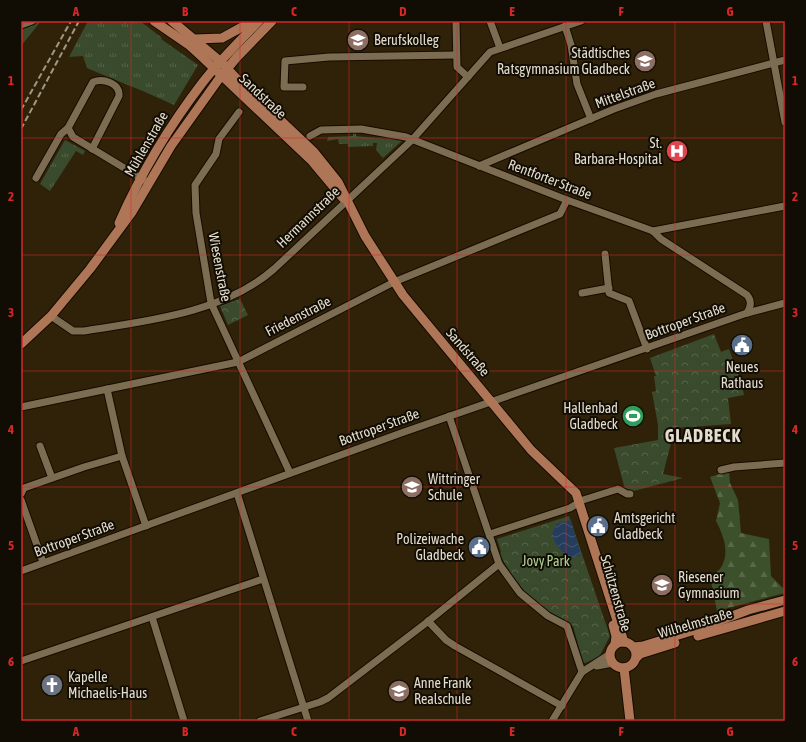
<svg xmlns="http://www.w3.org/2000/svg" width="806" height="742" viewBox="0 0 806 742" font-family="'Asap Condensed',sans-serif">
<defs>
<pattern id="grass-tufts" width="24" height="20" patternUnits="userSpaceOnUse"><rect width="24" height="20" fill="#3a4b2d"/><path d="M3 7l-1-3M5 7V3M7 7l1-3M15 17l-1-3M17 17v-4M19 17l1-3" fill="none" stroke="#56644a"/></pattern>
<pattern id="forest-firs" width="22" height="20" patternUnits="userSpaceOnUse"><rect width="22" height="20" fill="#3b502b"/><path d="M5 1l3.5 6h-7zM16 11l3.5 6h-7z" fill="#576949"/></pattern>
<pattern id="park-crowns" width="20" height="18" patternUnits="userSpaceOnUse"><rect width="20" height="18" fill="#3a4b2d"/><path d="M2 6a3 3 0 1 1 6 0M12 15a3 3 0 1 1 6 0" fill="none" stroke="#56644a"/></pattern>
<pattern id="water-waves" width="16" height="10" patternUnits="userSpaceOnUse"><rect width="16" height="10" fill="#243d5d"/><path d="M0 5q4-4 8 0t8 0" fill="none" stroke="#445873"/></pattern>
</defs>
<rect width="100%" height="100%" fill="#2f2208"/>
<g fill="url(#grass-tufts)">
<path d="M37 21H41L21 46V27Z"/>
<path d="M88 21H140L162 38 161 39 198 65 174 105C145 91 117 81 87 68L83 56 69 57Z"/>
<path d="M353 132H356V136L387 139 388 135 404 139 383 158 376 150 377 143H373V146L348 147V144H339L338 139 327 141 328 137 353 136Z"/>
<path d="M65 140 85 151 83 155 76 151 50 191 40 184Z"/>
</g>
<path fill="url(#forest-firs)" d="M729 471 730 483 738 500 741 533 769 539 771 576 785 590V593L717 611 710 576C713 574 718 571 720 569 731 554 723 534 716 521L720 503 710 477Z"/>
<g fill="url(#park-crowns)">
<path d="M240 299 248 315 228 325 220 306Z"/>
<path d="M714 334 721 352 729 349 742 385 744 395 728 398 731 424 675 428 663 474 683 478 626 493 614 448 658 440V425L652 392 656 391 654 376H656L650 358Z"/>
<path d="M569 516 610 636 599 657 585 663 583 662 573 626C563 619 551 615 541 607 524 593 509 573 500 554L501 552 497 539Z"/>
</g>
<path fill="url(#water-waves)" d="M571 520 581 555 574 557C562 556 555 544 552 534L556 524Z"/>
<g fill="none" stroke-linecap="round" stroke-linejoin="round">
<g stroke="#170b00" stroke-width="9">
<g id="minor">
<path d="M456 21 457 67 468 77"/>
<path d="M490 21 500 48"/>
<path d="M766 21 785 122"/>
<path d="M21 25 32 21"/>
<path d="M565 26 571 45 577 84 591 119"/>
<path d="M303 87H284L285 61 329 57 456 55"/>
<path d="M239 112 219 139 216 154 195 185 196 213 211 303 290 473"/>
<path d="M68 128 73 137 144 180"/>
<path d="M310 136 321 130 361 129 406 137 567 200 653 231 661 239 747 295C752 301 751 306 747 313"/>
<path d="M479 166 614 109 656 94 785 60"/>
<path d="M36 178 61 134 68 128 93 82C103 78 120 83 119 96L92 149"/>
<path d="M653 231 785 206"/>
<path d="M605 254 609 293 629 301 647 349"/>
<path d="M582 293 609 288"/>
<path d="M51 316 73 331H84C147 321 224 313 274 269L412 140 490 52 581 21"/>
<path d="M107 389 122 456 146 526"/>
<path d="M21 407 238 362 394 282 560 214 567 200"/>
<path d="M449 416 499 564 520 593 548 616 567 626 582 672"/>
<path d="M40 446 52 478"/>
<path d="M721 470 734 467 785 463"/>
<path d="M237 493 308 721"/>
<path d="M21 494 24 488 84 467 122 456"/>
<path d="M21 500 43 562"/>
<path d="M490 534 570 508 583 500 618 489 627 494H630"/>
<path d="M21 571 404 432 747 313 785 303"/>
<path d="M152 617 184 721"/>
<path d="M428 621 446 640 455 646 562 706"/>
<path d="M21 661 263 579"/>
<path d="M597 666 613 663"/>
<path d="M260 721 320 702 328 698 426 623 499 564"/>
<path d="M552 721 582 672 610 654"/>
</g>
</g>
<g stroke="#170b00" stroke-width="11">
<g id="major">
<path d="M154 21 189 45 201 56 312 161 343 198"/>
<path d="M172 21 221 62 238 80 314 152 338 182 365 236 403 295 531 450 576 493 624 642"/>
<path d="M195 39 222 38 253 21"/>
<path d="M119 223C141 173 170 125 203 82 220 60 240 41 259 21"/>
<path d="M21 344 51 316 90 269 132 212 171 146 221 76 237 57 272 21"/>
<path d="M613 625 616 636 615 644"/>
<path d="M698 636 785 611"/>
<circle cx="623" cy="655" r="13"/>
<path d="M634 647 643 646 698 629 748 610 785 600"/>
<path d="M637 657 640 654 675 643"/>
<path d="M624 668 630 721"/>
</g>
</g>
<use href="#minor" stroke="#7c6d52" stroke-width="7"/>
<use href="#major" stroke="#ae7657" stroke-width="9"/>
<g stroke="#a19884" stroke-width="2" stroke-dasharray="6 3" stroke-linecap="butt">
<path d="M21 110 71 21"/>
<path d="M21 129 79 21"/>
</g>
</g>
<path fill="none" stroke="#d62828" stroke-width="1" stroke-opacity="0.55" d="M131 21V721M240 21V721M349 21V721M457 21V721M566 21V721M675 21V721M21 138H785M21 255H785M21 371H785M21 487H785M21 604H785"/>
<defs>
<g id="school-disc" transform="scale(1.15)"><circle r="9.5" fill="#8d6e63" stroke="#120d04"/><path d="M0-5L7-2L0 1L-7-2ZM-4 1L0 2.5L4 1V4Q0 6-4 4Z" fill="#fff"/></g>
<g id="hospital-disc" transform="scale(1.15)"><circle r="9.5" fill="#e0444e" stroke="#120d04"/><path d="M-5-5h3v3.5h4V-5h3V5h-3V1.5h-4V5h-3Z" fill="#fff"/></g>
<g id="civic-disc" transform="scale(1.15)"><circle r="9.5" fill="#5c6f8a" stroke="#120d04"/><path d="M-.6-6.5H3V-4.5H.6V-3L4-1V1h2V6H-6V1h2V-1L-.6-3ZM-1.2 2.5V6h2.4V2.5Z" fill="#fff"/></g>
<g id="stadium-disc" transform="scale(1.15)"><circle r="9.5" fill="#2e9e5b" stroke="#120d04"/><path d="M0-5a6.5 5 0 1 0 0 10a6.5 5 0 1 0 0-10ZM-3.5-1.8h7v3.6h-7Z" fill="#fff"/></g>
<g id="church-disc" transform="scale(1.15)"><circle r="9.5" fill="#6b7280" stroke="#120d04"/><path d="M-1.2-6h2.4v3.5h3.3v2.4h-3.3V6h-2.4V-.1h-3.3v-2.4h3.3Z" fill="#fff"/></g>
</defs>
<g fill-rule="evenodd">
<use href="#school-disc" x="358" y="40"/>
<use href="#school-disc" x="645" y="61"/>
<use href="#hospital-disc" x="677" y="151"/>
<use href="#civic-disc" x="742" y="345"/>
<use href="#stadium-disc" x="633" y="416"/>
<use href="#school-disc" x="412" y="487"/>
<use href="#civic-disc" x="598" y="526"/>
<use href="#civic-disc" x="479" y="547"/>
<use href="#school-disc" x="662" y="585"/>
<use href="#church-disc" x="52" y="685"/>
<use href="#school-disc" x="399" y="691"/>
</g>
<g text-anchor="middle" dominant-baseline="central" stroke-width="4" stroke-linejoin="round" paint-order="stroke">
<g font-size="14" fill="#e4dccd" stroke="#120d04" text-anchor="start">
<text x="374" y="40">Berufskolleg</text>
<text x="630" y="53" text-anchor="end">Städtisches<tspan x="630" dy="16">Ratsgymnasium Gladbeck</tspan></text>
<text x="662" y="143" text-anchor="end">St.<tspan x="662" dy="16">Barbara-Hospital</tspan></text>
<text x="742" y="367" text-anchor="middle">Neues<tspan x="742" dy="16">Rathaus</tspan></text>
<text x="618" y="408" text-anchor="end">Hallenbad<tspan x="618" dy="16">Gladbeck</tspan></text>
<text x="428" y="479">Wittringer<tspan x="428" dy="16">Schule</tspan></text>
<text x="614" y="518">Amtsgericht<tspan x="614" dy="16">Gladbeck</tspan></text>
<text x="464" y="539" text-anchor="end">Polizeiwache<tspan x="464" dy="16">Gladbeck</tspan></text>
<text x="678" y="577">Riesener<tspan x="678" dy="16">Gymnasium</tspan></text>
<text x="68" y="677">Kapelle<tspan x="68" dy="16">Michaelis-Haus</tspan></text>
<text x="414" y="683">Anne Frank<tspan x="414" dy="16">Realschule</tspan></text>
</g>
<g font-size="14" fill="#e4dccd" stroke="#120d04">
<text transform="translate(625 93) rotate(-20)">Mittelstraße</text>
<text transform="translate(263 96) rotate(43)">Sandstraße</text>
<text transform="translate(146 144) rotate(-60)">Mühlenstraße</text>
<text transform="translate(550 179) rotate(21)">Rentforter Straße</text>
<text transform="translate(308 217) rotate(-44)">Hermannstraße</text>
<text transform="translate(220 267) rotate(79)">Wiesenstraße</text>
<text transform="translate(298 316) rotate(-27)">Friedenstraße</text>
<text transform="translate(685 321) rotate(-20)">Bottroper Straße</text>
<text transform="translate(468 352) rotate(49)">Sandstraße</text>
<text transform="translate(379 427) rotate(-20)">Bottroper Straße</text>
<text transform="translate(74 538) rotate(-20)">Bottroper Straße</text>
<text transform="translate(616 593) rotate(74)">Schützenstraße</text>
<text transform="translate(695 623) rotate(-16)">Wilhelmstraße</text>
</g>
<g font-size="14" fill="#aed393" stroke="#120d04">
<text x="546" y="561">Jovy Park</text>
</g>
<g font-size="18" font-weight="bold" letter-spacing="1" fill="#e4dccd" stroke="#120d04">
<text x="703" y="435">GLADBECK</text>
</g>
</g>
<rect width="806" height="742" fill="none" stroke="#120d04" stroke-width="44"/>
<rect x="22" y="22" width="762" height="698" fill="none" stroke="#d62828" stroke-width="1.5"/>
<g font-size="13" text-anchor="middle" font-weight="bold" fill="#d62828">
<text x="76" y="16">A</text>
<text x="185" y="16">B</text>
<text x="294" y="16">C</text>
<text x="403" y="16">D</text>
<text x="512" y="16">E</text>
<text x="621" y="16">F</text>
<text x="730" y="16">G</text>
<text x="11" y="85">1</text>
<text x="795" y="85">1</text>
<text x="11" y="201">2</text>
<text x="795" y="201">2</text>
<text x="11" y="317">3</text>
<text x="795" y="317">3</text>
<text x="11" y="434">4</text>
<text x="795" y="434">4</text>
<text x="11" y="550">5</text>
<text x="795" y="550">5</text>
<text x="11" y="666">6</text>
<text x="795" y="666">6</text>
<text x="76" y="736">A</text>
<text x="185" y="736">B</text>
<text x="294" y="736">C</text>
<text x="403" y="736">D</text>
<text x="512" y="736">E</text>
<text x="621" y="736">F</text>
<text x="730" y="736">G</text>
</g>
</svg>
